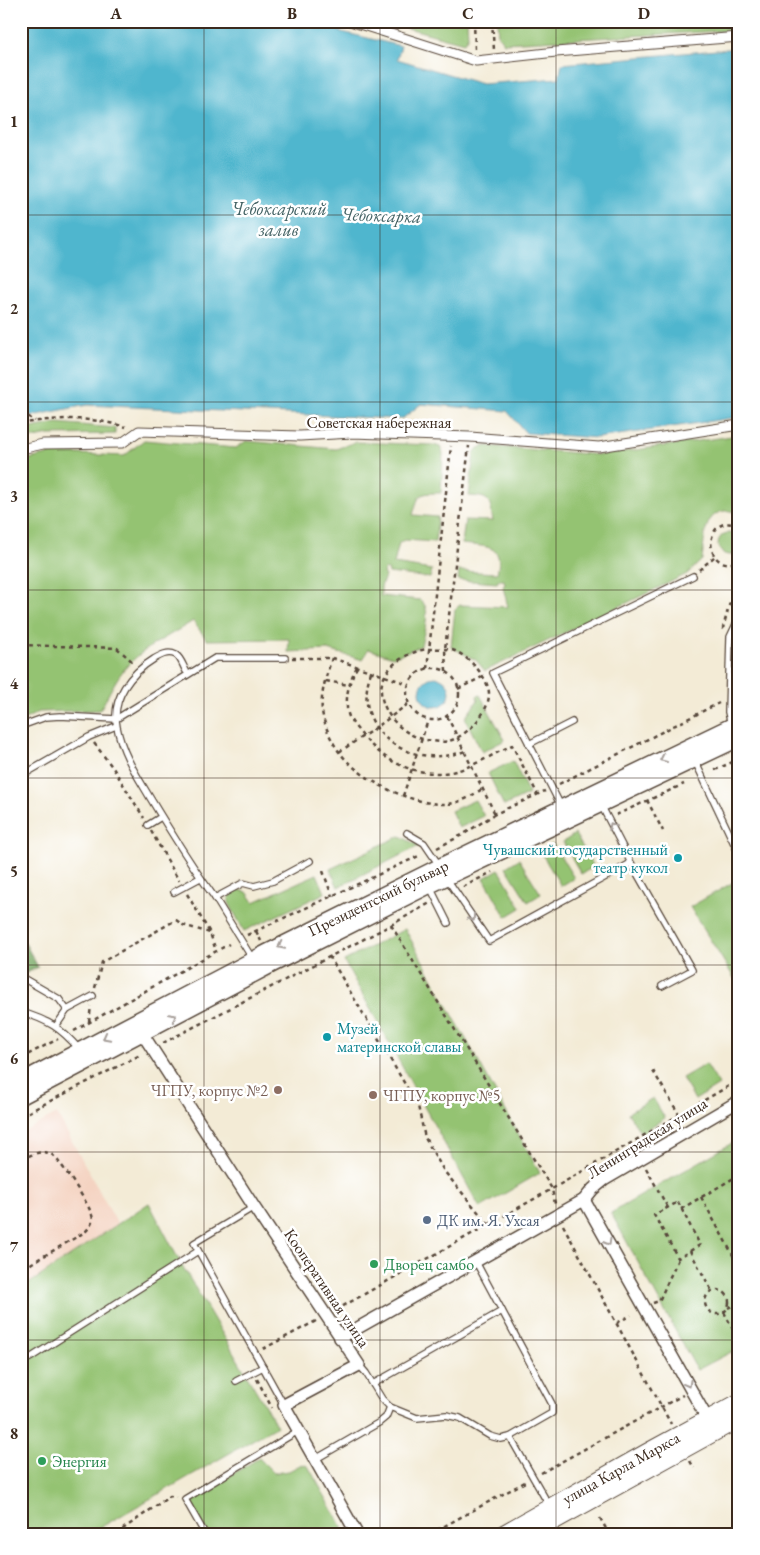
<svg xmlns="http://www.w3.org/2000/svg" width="760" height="1555" viewBox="0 0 760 1555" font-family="'EB Garamond',serif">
<rect width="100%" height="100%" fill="#fff"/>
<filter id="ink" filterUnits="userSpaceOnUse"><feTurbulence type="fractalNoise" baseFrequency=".02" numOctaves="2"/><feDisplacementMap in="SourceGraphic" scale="10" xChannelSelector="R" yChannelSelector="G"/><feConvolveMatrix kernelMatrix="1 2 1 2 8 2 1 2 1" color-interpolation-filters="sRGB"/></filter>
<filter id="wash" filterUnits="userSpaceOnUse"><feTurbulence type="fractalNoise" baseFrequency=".0096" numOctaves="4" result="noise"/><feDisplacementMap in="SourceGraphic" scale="20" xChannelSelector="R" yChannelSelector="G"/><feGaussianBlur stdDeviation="1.12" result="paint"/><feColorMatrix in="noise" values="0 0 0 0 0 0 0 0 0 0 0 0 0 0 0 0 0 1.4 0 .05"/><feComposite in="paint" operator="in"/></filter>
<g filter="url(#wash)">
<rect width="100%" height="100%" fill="#f3ebd6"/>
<path fill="#f4d3c1" d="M57 1114 118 1225 21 1289V1133Z"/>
<g fill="#94c372" stroke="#687648">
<path d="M381 21H467L468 36 464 43Z"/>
<path d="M497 21H739V30L504 43 498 35Z"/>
<path d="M57 423 115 428V434L49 435 21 441V430Z"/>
<path d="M739 435V515C735 512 730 510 724 511 702 515 705 542 702 560L687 574 485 671 476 660 451 647 455 609 460 605 508 607 503 587 505 584 504 580H499L497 583 458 580 459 571 497 573C505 543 484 547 462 544L465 520 493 521C489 500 492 497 469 496L474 453 478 448 487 446 601 455Z"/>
<path d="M144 440 236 448 246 441 336 449 355 442 434 445 440 447 443 453 441 493C419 493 419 493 413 515L438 517 435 542 404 540 399 543 394 564 432 570 430 578 389 573 388 570 385 569 383 573 385 576 381 587V596L420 600C433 608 423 633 421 646L393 657 368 649 363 660 328 650 288 652 289 639 207 640 193 621C173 634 145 647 129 664 116 677 109 694 100 710L39 712 21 721V461L55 453 124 456Z"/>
<circle cx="729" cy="544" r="11"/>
<path d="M480 695 505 740 482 752 465 718 478 700 477 696Z"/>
<path d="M513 761 529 794 504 806 488 773Z"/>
<path d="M475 800 484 816 459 828 451 811Z"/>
<path d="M575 834 594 867 581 874 563 842Z"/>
<path d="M400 836 419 846 338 887 330 869Z"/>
<path d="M553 844 574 878 561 886 540 851Z"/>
<path d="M519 859 541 894 528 902 506 867Z"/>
<path d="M499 869 521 908 506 917 484 878Z"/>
<path d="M317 874 325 893 244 931 229 903V897L237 889 247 892 254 902Z"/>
<path d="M739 879V986L690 907Z"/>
<path d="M405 929 540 1173 480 1208 344 961Z"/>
<path d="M706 1064 719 1085 695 1100 682 1078Z"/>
<path d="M653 1098 665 1118 641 1133 628 1113Z"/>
<path d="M739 1139V1317L736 1319 739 1324V1348L697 1370 611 1213Z"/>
<path d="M149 1203 180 1262 277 1426 89 1534H21V1289Z"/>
<path d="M259 1458 274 1473 289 1471 302 1464 308 1466 343 1528 332 1534H208L189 1500Z"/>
</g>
<path fill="#77a964" stroke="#596a41" d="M21 936 38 967 21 976Z"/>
<g fill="#50b6ce" stroke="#467076">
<path d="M21 21H252L259 24 263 21H308L342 32 401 46 397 59 482 84 559 78 562 64 739 48V417L598 438 526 433 507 411 421 404 402 419 87 405 21 418Z"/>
<circle cx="435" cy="692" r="15"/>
</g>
</g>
<g filter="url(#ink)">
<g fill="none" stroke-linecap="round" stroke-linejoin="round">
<g stroke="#57473a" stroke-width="8">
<g id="service">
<path d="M186 671C183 666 181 658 176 655 168 651 161 655 154 659 131 673 111 698 117 727 122 753 136 774 149 796 170 831 191 865 215 898"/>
<path d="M731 725 728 712 730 637 739 618"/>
<path d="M21 726 46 717 60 716 116 719 215 658H285"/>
<path d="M529 744 572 722"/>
<path d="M695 761 739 854"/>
<path d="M21 776 89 737 116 726"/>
<path d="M561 806 493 673 693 576"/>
<path d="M148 825 161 817"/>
<path d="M407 833 424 843 439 865"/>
<path d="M631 863 692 970 662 986"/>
<path d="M447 879 489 941 631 863 601 805"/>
<path d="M430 887 448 923"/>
<path d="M174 892 200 878"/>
<path d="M252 958 215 898 243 883 254 886 273 881 310 861"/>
<path d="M21 977 59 999 67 1010"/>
<path d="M21 1012C48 1020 61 1028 79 1049"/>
<path d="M56 1026 67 1010 93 996"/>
<path d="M254 1207 194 1243 284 1405"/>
<path d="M21 1360 30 1358 198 1251"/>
<path d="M359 1365 366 1373 382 1399 390 1407 417 1418 446 1415 460 1418 490 1436 501 1439 510 1437 552 1413V1404L476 1262"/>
<path d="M236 1381 263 1367"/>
<path d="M373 1384 502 1311"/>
<path d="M510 1437 550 1507"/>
<path d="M314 1460 380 1422 386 1417 390 1407"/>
<path d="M205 1534 185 1499 298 1431"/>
<path d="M734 1534 739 1531"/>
</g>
</g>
<g stroke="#57473a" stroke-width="11">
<g id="pedestrian">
<path d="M350 21 476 61 556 52 739 37"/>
<path d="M21 449 43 444 122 443 139 431 300 436 352 433 470 437 599 447 739 425"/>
</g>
</g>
<g stroke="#57473a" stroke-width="14">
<g id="minor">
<path d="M142 1033 254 1207 359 1365 284 1405 357 1534"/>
<path d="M584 1200 708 1420"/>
<path d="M340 1338 584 1200 593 1189 604 1180 739 1101"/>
</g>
</g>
<g stroke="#57473a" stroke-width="19">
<g id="secondary">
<path d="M21 1082 267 953 440 867 739 723"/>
<path d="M21 1096 272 964 429 885 739 738"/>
</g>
</g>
<g stroke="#57473a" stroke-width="20">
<g id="primary">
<path d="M504 1534 647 1453 739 1403"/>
<path d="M529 1534 739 1418"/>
</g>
</g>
<g stroke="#57473a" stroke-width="2.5" stroke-dasharray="4 4" stroke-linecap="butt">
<path d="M474 21 475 50"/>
<path d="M492 21 494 50"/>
<path d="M21 412 35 421"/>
<path d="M21 424C55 417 93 417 126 427"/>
<path d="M739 526C703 510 701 576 739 561"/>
<path d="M699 570 715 556"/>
<path d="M724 629 723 628 739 569"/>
<path d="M21 645 117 648 134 663"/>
<path d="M428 649C437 649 447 648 455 651 469 657 489 678 489 694 489 713 467 736 449 741 442 743 434 741 427 740 404 736 382 715 381 691 381 667 408 651 428 649Z"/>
<path d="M292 658H332L408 684"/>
<path d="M332 658C327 673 320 694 322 711 324 725 331 741 340 753 362 781 411 805 447 804 460 803 472 796 482 789"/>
<path d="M357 667C350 679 346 692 347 707 347 716 352 723 358 730 379 758 407 774 442 773 463 773 494 754 512 745L538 795"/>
<circle cx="433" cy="694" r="26"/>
<path d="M427 669 451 446"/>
<path d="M446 671 445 649 469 446"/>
<path d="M371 672C349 732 412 771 465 751"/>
<path d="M326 681 349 685"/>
<path d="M458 689 484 676"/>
<path d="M447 716 495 814"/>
<path d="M94 743 113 768 144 818"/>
<path d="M339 752 377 727 408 704"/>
<path d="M715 770 739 759"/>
<path d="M559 784 719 703"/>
<path d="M403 796 428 720"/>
<path d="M647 800 663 831"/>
<path d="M616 815 684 784"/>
<path d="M151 831 179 881"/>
<path d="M437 848 464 834 495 814 545 791"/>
<path d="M323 871 332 896"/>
<path d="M463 887 492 872"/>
<path d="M187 894 210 933 216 951"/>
<path d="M391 925 552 1189 555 1204"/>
<path d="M256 931 261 941"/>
<path d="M247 935 421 855"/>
<path d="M329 956 418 1106 425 1138 444 1171 489 1225"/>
<path d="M95 988 102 962 176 920 183 925 210 933"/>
<path d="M89 1022 91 1006"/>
<path d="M74 1031 229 944"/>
<path d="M163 1043 391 925 430 903"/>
<path d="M21 1058 58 1039"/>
<path d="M653 1071 683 1121"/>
<path d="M21 1116 142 1054"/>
<path d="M21 1159C31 1156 40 1149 51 1154 58 1157 90 1206 92 1215 94 1222 90 1227 85 1232L32 1263 21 1271"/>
<path d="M646 1168 668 1208"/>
<path d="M733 1178 739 1188"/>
<path d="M701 1197 739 1266"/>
<path d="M678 1202 700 1245 678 1258 654 1215Z"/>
<path d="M681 1209 739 1175"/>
<path d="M563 1225 671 1424"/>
<path d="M690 1251 712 1291"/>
<circle cx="717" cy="1302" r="12"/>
<path d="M653 1303 659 1301 678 1259"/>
<path d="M728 1308 739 1302"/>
<path d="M336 1310 552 1189 739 1080"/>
<path d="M724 1312 739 1341"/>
<path d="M617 1323 631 1315"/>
<path d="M263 1349 316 1321"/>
<path d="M257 1379 272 1408"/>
<path d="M690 1461 694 1468"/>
<path d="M541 1473 683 1395"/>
<path d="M600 1518 609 1534"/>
<path d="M116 1534 170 1496 176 1497"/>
<path d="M430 1534 525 1482"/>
</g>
<use href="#service" stroke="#fff" stroke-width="5.5"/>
<use href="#pedestrian" stroke="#fff" stroke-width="9"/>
<use href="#minor" stroke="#fff" stroke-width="11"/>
<use href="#secondary" stroke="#fff" stroke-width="16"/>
<use href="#primary" stroke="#fff" stroke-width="18"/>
</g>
<defs><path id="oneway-chevron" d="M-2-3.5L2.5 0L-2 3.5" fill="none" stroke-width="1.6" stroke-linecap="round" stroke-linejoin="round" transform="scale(1.25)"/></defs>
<g stroke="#a79f9a">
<use href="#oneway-chevron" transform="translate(663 759) rotate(155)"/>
<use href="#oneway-chevron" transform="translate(612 826) rotate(-117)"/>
<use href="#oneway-chevron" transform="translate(472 918) rotate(55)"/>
<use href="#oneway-chevron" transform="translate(281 946) rotate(154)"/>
<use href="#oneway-chevron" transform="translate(173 1017) rotate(-28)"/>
<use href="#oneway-chevron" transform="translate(106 1037) rotate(152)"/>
<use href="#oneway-chevron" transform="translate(608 1242) rotate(60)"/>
<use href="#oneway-chevron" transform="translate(688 1384) rotate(61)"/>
</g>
</g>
<path fill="none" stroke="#3b2a1e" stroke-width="1" stroke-opacity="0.55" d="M204 21V1534M380 21V1534M556 21V1534M21 215H739M21 402H739M21 590H739M21 778H739M21 965H739M21 1152H739M21 1340H739"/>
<g fill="#0f9aa8" stroke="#fff" stroke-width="2">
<circle cx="678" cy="858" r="5"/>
<circle cx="327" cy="1037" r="5"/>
</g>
<g fill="#8d6e63" stroke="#fff" stroke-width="2">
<circle cx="278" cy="1090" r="5"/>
<circle cx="373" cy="1095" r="5"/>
</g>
<circle fill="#5c6f8a" stroke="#fff" stroke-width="2" cx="427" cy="1220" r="5"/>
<g fill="#2e9e5b" stroke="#fff" stroke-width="2">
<circle cx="374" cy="1264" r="5"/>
<circle cx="42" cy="1461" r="5"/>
</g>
<g text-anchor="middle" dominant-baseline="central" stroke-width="5" stroke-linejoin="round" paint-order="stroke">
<g font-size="16" fill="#3b2a1e" stroke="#fff">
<text x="379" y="422">Советская набережная</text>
<text transform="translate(378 898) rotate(-26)">Президентский бульвар</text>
<text transform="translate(647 1138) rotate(-32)">Ленинградская улица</text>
<text transform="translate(327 1288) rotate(56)">Кооперативная улица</text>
<text transform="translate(621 1468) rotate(-29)">улица Карла Маркса</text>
</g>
<g font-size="16" fill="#0d838f" stroke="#fff" text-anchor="end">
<text x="668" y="849">Чувашский государственный<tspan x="668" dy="18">театр кукол</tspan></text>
<text x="337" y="1028" text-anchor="start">Музей<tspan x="337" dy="18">материнской славы</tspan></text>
</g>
<g font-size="16" fill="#785e54" stroke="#fff" text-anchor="end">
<text x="268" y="1090">ЧГПУ, корпус №2</text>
<text x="383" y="1095" text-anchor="start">ЧГПУ, корпус №5</text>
</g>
<g font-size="16" fill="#4e5e75" stroke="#fff" text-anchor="start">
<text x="437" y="1220">ДК им. Я. Ухсая</text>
</g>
<g font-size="16" fill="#27864d" stroke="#fff" text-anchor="start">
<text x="384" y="1264">Дворец самбо</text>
<text x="52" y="1461">Энергия</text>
</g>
<g font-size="18" font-style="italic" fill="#436264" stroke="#fff">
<text x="279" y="208">Чебоксарский<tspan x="279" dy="21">залив</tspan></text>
<text transform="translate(381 215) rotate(2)">Чебоксарка</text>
</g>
</g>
<rect width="760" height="1555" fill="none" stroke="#fff" stroke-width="55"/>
<rect x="28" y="28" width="704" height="1500" fill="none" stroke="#3b2a1e" stroke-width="2"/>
<g font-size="16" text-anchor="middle" font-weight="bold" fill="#3b2a1e">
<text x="116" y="19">A</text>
<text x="292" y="19">B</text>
<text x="468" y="19">C</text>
<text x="644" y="19">D</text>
<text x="14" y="127">1</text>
<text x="14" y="314">2</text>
<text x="14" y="502">3</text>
<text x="14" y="689">4</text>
<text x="14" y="877">5</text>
<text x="14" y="1064">6</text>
<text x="14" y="1252">7</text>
<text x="14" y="1439">8</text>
</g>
</svg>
